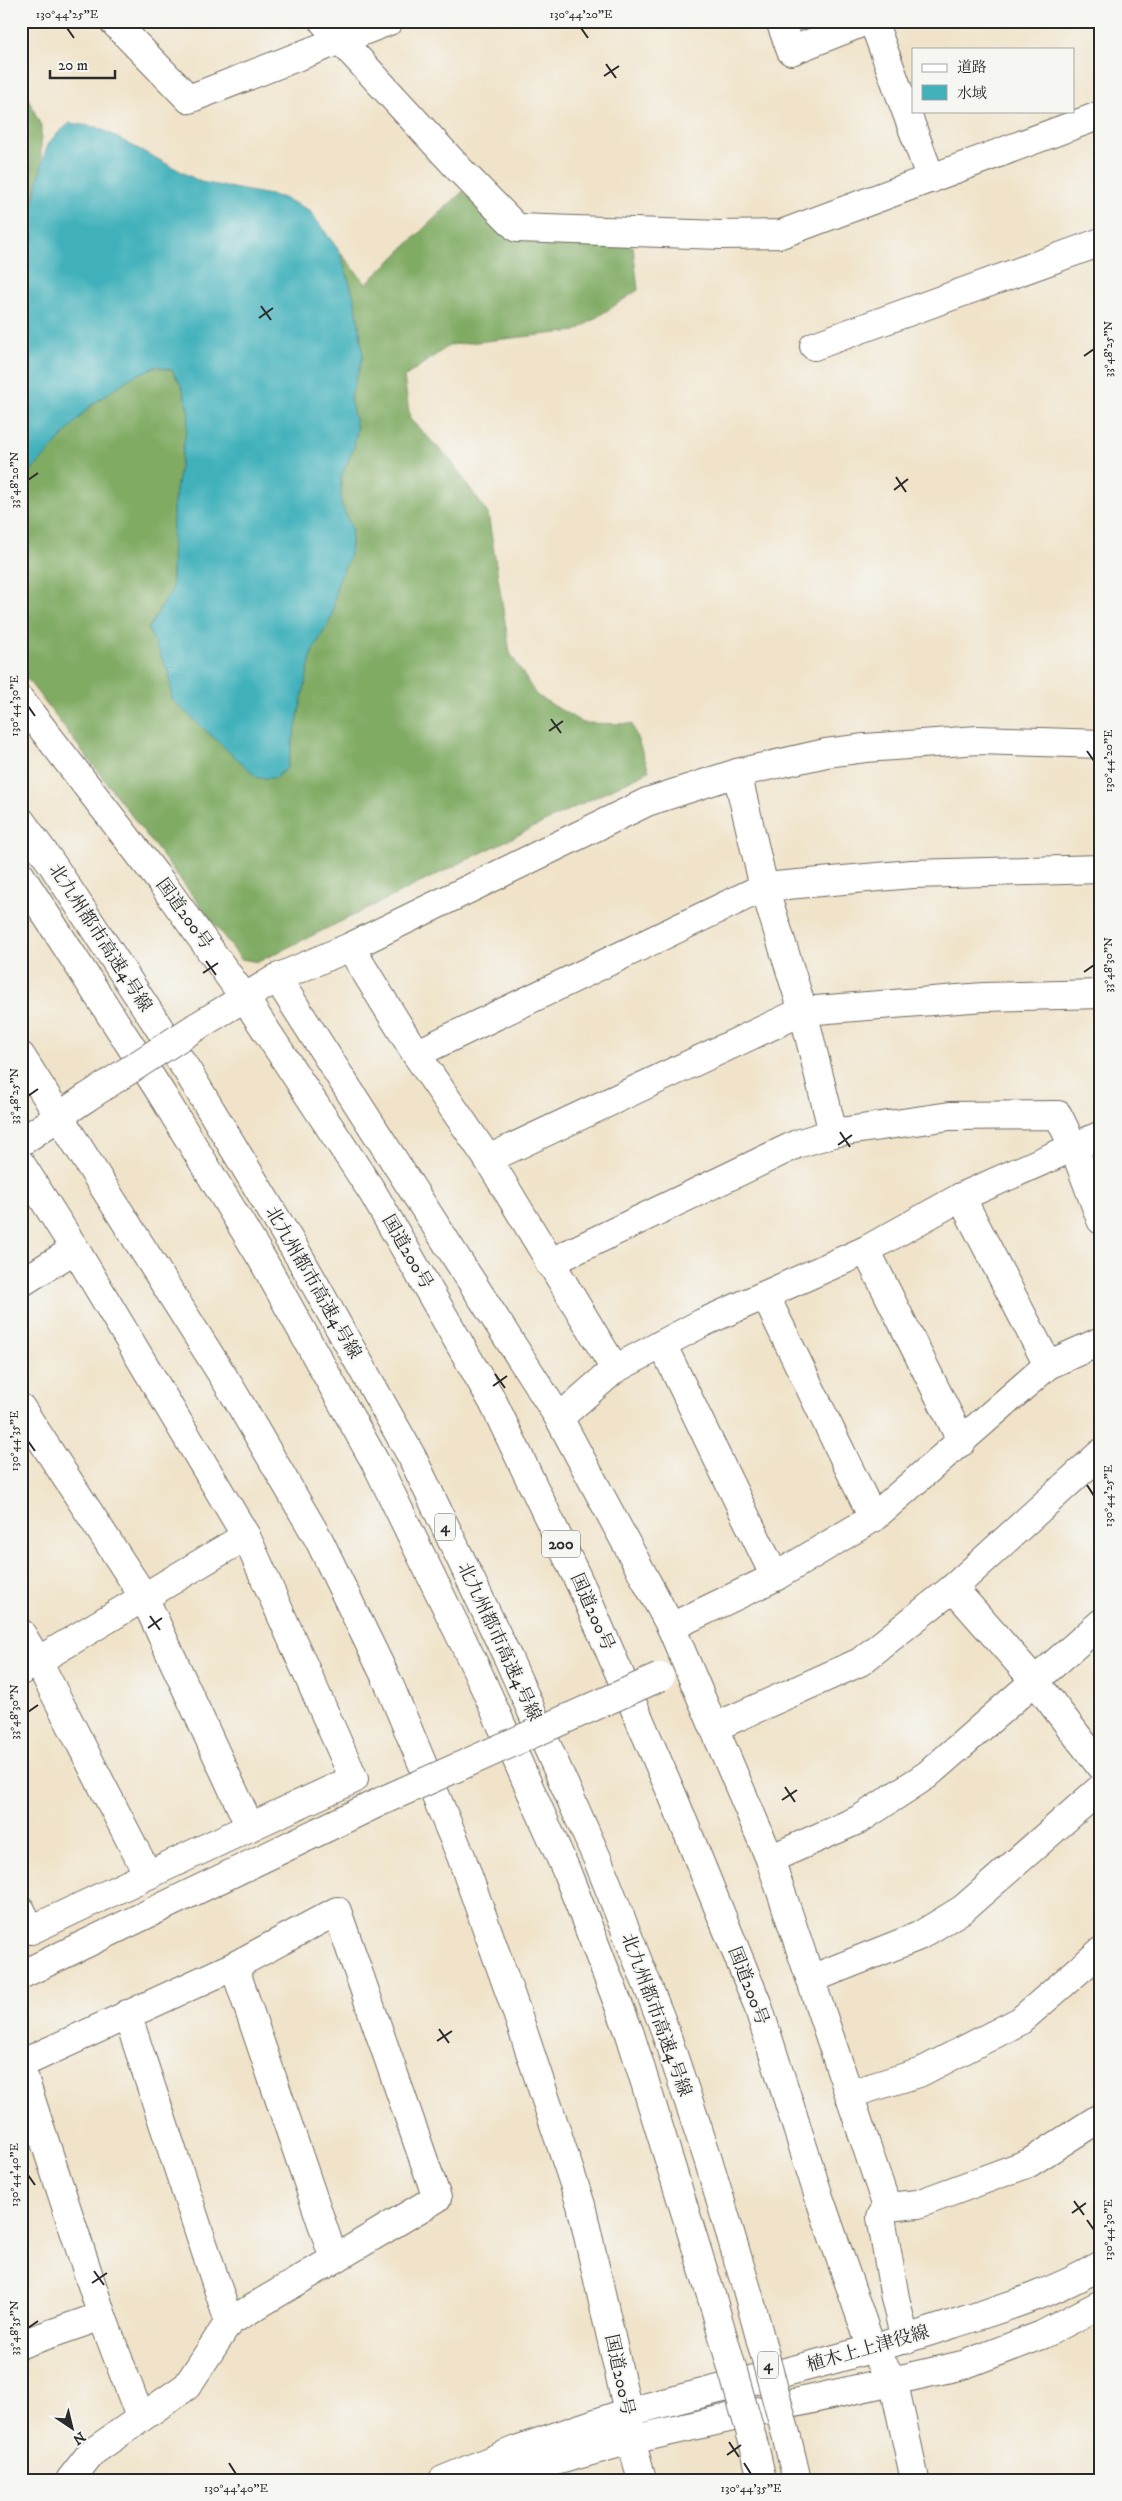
<svg xmlns="http://www.w3.org/2000/svg" width="1122" height="2501" viewBox="0 0 1122 2501" font-family="'IM FELL DW Pica','Noto Serif JP',serif">
<rect width="100%" height="100%" fill="#f6f6f2"/>
<filter id="ink" filterUnits="userSpaceOnUse"><feTurbulence type="fractalNoise" baseFrequency=".02" numOctaves="2"/><feDisplacementMap in="SourceGraphic" scale="10" xChannelSelector="R" yChannelSelector="G"/><feConvolveMatrix kernelMatrix="1 2 1 2 8 2 1 2 1" color-interpolation-filters="sRGB"/></filter>
<filter id="wash" filterUnits="userSpaceOnUse"><feTurbulence type="fractalNoise" baseFrequency=".0096" numOctaves="4" result="noise"/><feDisplacementMap in="SourceGraphic" scale="20" xChannelSelector="R" yChannelSelector="G"/><feGaussianBlur stdDeviation="1.12" result="paint"/><feColorMatrix in="noise" values="0 0 0 0 0 0 0 0 0 0 0 0 0 0 0 0 0 1.4 0 .05"/><feComposite in="paint" operator="in"/></filter>
<g filter="url(#wash)">
<rect width="100%" height="100%" fill="#f0e3c9"/>
<g fill="#80ab63" stroke="#566b47">
<path d="M21 83 41 126V173L25 223 21 227Z"/>
<path d="M463 191 507 234 633 246 638 290 576 331 450 345 404 377 410 419 451 461 488 514 510 653 536 695 583 723 632 724 649 771 258 962 241 959 21 671V471H30L38 464C63 433 113 376 153 368 159 367 166 369 172 370L182 387 189 413 173 509 172 589 148 629 169 673 172 700 275 778 287 768 312 652 332 617 337 584 350 556 352 529 341 504V477L354 447 357 428 350 399 363 356 356 304 340 252 366 284Z"/>
</g>
<path fill="#41b1bb" stroke="#366e73" d="M70 123 97 127 201 182 281 197 309 210 340 252 356 304 363 356 350 399 357 428 354 447 341 477V504L352 529 350 556 337 584 332 617 312 652 287 768 275 778H258L172 700 169 673 148 629 172 589 173 509 189 413 182 387 172 370 157 366 130 378 90 406 38 464 30 471H21V227C37 212 38 166 48 145 53 136 62 130 70 123Z"/>
</g>
<g filter="url(#ink)">
<g fill="none" stroke-linecap="round" stroke-linejoin="round">
<g stroke="#706b62" stroke-width="30">
<g id="minor">
<path d="M113 21 189 99 389 21"/>
<path d="M323 21 460 170 517 228 721 235 781 234 1101 115"/>
<path d="M780 21 791 51 866 21"/>
<path d="M873 21 931 179"/>
<path d="M814 346 1101 242"/>
<path d="M737 773 764 887 803 1011 833 1133"/>
<path d="M350 947 416 1054 488 1159 615 1369"/>
<path d="M277 978 559 1418 671 1627 770 1859 887 2207"/>
<path d="M196 1027 277 978 350 947 647 802 737 773 826 753 865 748 978 740 1101 744"/>
<path d="M416 1054 764 887 912 874 1101 869"/>
<path d="M21 1142 86 1098"/>
<path d="M488 1159 803 1011 984 997 1101 994"/>
<path d="M21 1164 75 1249 246 1536 21 1671"/>
<path d="M961 1197 1048 1365"/>
<path d="M866 1250 962 1442"/>
<path d="M549 1263 797 1144 833 1133 950 1116 1058 1115 1074 1148 1101 1220"/>
<path d="M21 1283 75 1249"/>
<path d="M765 1295 873 1518"/>
<path d="M662 1344 775 1577"/>
<path d="M21 1408 144 1597 250 1827 31 1930 21 1910"/>
<path d="M559 1418 615 1369 702 1323 866 1250 961 1197 1101 1135"/>
<path d="M246 1536 354 1779 250 1827"/>
<path d="M953 1588 1035 1681 1101 1767"/>
<path d="M671 1627 775 1577 873 1518 1048 1365 1101 1341"/>
<path d="M21 1633 38 1661 148 1875"/>
<path d="M715 1727 860 1662 953 1588 1101 1453"/>
<path d="M770 1859 860 1819 927 1775 1101 1623"/>
<path d="M234 1966 334 2259"/>
<path d="M21 1975 384 1800"/>
<path d="M811 1979 919 1936 963 1909 1101 1788"/>
<path d="M127 2014 229 2322"/>
<path d="M21 2064 234 1966 337 1911 437 2198 229 2322 187 2386 91 2453 70 2480"/>
<path d="M21 2069 102 2316"/>
<path d="M850 2094 919 2073 1020 2021 1101 1951"/>
<path d="M887 2207 918 2204 1029 2163 1101 2117"/>
<path d="M887 2207 881 2217 895 2298 905 2340"/>
<path d="M21 2344 102 2316 140 2417"/>
<path d="M443 2480 516 2450 628 2412"/>
<path d="M502 2480 548 2463 631 2440"/>
</g>
</g>
<g stroke="#706b62" stroke-width="30">
<g id="major">
<path d="M628 2412C737 2384 846 2359 953 2324 1003 2308 1056 2292 1101 2265"/>
<path d="M631 2440 963 2365 1042 2335 1101 2304"/>
</g>
</g>
<g stroke="#706b62" stroke-width="30">
<g id="highway">
<path d="M21 701 161 882 244 997 373 1193 493 1402 584 1592 674 1799 757 2003 819 2197 872 2349 893 2379 915 2480"/>
<path d="M21 821 52 864 188 1072 300 1258 412 1457 508 1658 597 1858 662 2022 708 2159 748 2293"/>
<path d="M21 876 161 1093 262 1259 379 1469 476 1668 566 1870 630 2034 714 2305"/>
<path d="M21 1056 233 1392 319 1540 389 1684 461 1856 518 2016 581 2205 628 2412 631 2440 642 2480"/>
<path d="M787 2438 797 2480"/>
<path d="M754 2445 762 2480"/>
</g>
</g>
<use href="#minor" stroke="#fff" stroke-width="28"/>
<use href="#major" stroke="#fff" stroke-width="28"/>
<use href="#highway" stroke="#fff" stroke-width="28"/>
<g stroke="#706b62" stroke-width="30" stroke-linecap="butt">
<g id="minor-bridge">
<path d="M86 1098 196 1027"/>
<path d="M384 1800 660 1677"/>
</g>
</g>
<g stroke="#706b62" stroke-width="30" stroke-linecap="butt">
<g id="highway-bridge">
<path d="M748 2293 787 2438"/>
<path d="M714 2305 754 2445"/>
</g>
</g>
<use href="#minor-bridge" stroke="#fff" stroke-width="28"/>
<use href="#highway-bridge" stroke="#fff" stroke-width="28"/>
</g>
</g>
<path fill="none" stroke="#2b2b2b" stroke-width="2" d="M67 28 74 38M581 28 588 38M606 64 616 78M604 76 619 66M261 306 271 320M259 318 273 308M1084 356 1094 349M896 477 906 492M28 480 38 473M894 490 908 479M28 706 35 716M551 719 561 733M549 731 563 721M1087 751 1094 761M206 961 216 975M1084 972 1094 965M203 973 218 963M28 1096 38 1089M840 1132 850 1147M838 1145 852 1135M495 1374 505 1388M493 1386 507 1376M28 1441 35 1451M1087 1485 1094 1496M150 1616 160 1630M148 1628 162 1618M28 1712 38 1705M785 1787 795 1802M782 1800 797 1790M439 2029 449 2043M437 2041 452 2031M28 2175 35 2185M1074 2201 1084 2215M1072 2213 1086 2203M1087 2220 1094 2230M94 2271 104 2285M92 2283 107 2273M28 2328 38 2321M729 2442 739 2457M727 2455 741 2445M229 2463 236 2474M744 2463 751 2474"/>
<g text-anchor="middle" dominant-baseline="central" stroke-width="4" stroke-linejoin="round" paint-order="stroke">
<g fill="#f6f6f2" stroke="#686867" stroke-width="1">
<rect x="435" y="1513.5" width="20" height="27" rx="4"/>
<rect x="542" y="1530.5" width="38" height="27" rx="4"/>
<rect x="758" y="2351.5" width="20" height="27" rx="4"/>
</g>
<g font-size="16" font-weight="bold" fill="#2b2b2b">
<text x="445" y="1527">4</text>
<text x="561" y="1544">200</text>
<text x="768" y="2365">4</text>
</g>
<g font-size="18" fill="#2b2b2b" stroke="#f6f6f2">
<text transform="translate(184 914) rotate(54)">国道200号</text>
<text transform="translate(100 938) rotate(57)">北九州都市高速4号線</text>
<text transform="translate(407 1252) rotate(60)">国道200号</text>
<text transform="translate(313 1283) rotate(60)">北九州都市高速4号線</text>
<text transform="translate(592 1612) rotate(66)">国道200号</text>
<text transform="translate(499 1642) rotate(65)">北九州都市高速4号線</text>
<text transform="translate(748 1986) rotate(69)">国道200号</text>
<text transform="translate(656 2015) rotate(70)">北九州都市高速4号線</text>
<text transform="translate(868 2349) rotate(-16)">植木上上津役線</text>
<text transform="translate(619 2375) rotate(78)">国道200号</text>
</g>
</g>
<rect width="1122" height="2501" fill="none" stroke="#f6f6f2" stroke-width="55"/>
<rect x="912" y="48" width="162" height="65" fill="#f6f6f2" stroke="#a5a5a2"/>
<rect x="922" y="64" width="25" height="8" fill="#ffffff" stroke="#a5a5a2"/>
<text x="957" y="72" font-size="15" fill="#2b2b2b">道路</text>
<rect x="922" y="85" width="25" height="15" fill="#41b1bb" stroke="#a5a5a2"/>
<text x="957" y="98" font-size="15" fill="#2b2b2b">水域</text>
<g transform="translate(72 2428) rotate(145)" stroke="#f6f6f2" stroke-width="4" paint-order="stroke">
<path d="M0-4L9 19L0 12L-9 19Z" fill="#2b2b2b"/>
<text y="-8" font-size="14" font-weight="bold" text-anchor="middle" fill="#2b2b2b">N</text>
</g>
<path d="M50 70v8h65v-8" fill="none" stroke="#2b2b2b" stroke-width="2.5"/>
<text x="58" y="70" font-size="15" fill="#2b2b2b" stroke="#f6f6f2" stroke-width="4" paint-order="stroke">20 m</text>
<rect x="28" y="28" width="1066" height="2446" fill="none" stroke="#2b2b2b" stroke-width="2"/>
<g font-size="12" text-anchor="middle" fill="#2b2b2b">
<text x="67" y="18">130°44'25"E</text>
<text x="581" y="18">130°44'20"E</text>
<text transform="translate(1108 349) rotate(-90)" y="4">33°48'25"N</text>
<text transform="translate(14 480) rotate(-90)" y="4">33°48'20"N</text>
<text transform="translate(14 706) rotate(-90)" y="4">130°44'30"E</text>
<text transform="translate(1108 761) rotate(-90)" y="4">130°44'20"E</text>
<text transform="translate(1108 965) rotate(-90)" y="4">33°48'30"N</text>
<text transform="translate(14 1096) rotate(-90)" y="4">33°48'25"N</text>
<text transform="translate(14 1441) rotate(-90)" y="4">130°44'35"E</text>
<text transform="translate(1108 1496) rotate(-90)" y="4">130°44'25"E</text>
<text transform="translate(14 1712) rotate(-90)" y="4">33°48'30"N</text>
<text transform="translate(14 2175) rotate(-90)" y="4">130°44'40"E</text>
<text transform="translate(1108 2230) rotate(-90)" y="4">130°44'30"E</text>
<text transform="translate(14 2328) rotate(-90)" y="4">33°48'35"N</text>
<text x="236" y="2492">130°44'40"E</text>
<text x="751" y="2492">130°44'35"E</text>
</g>
</svg>
